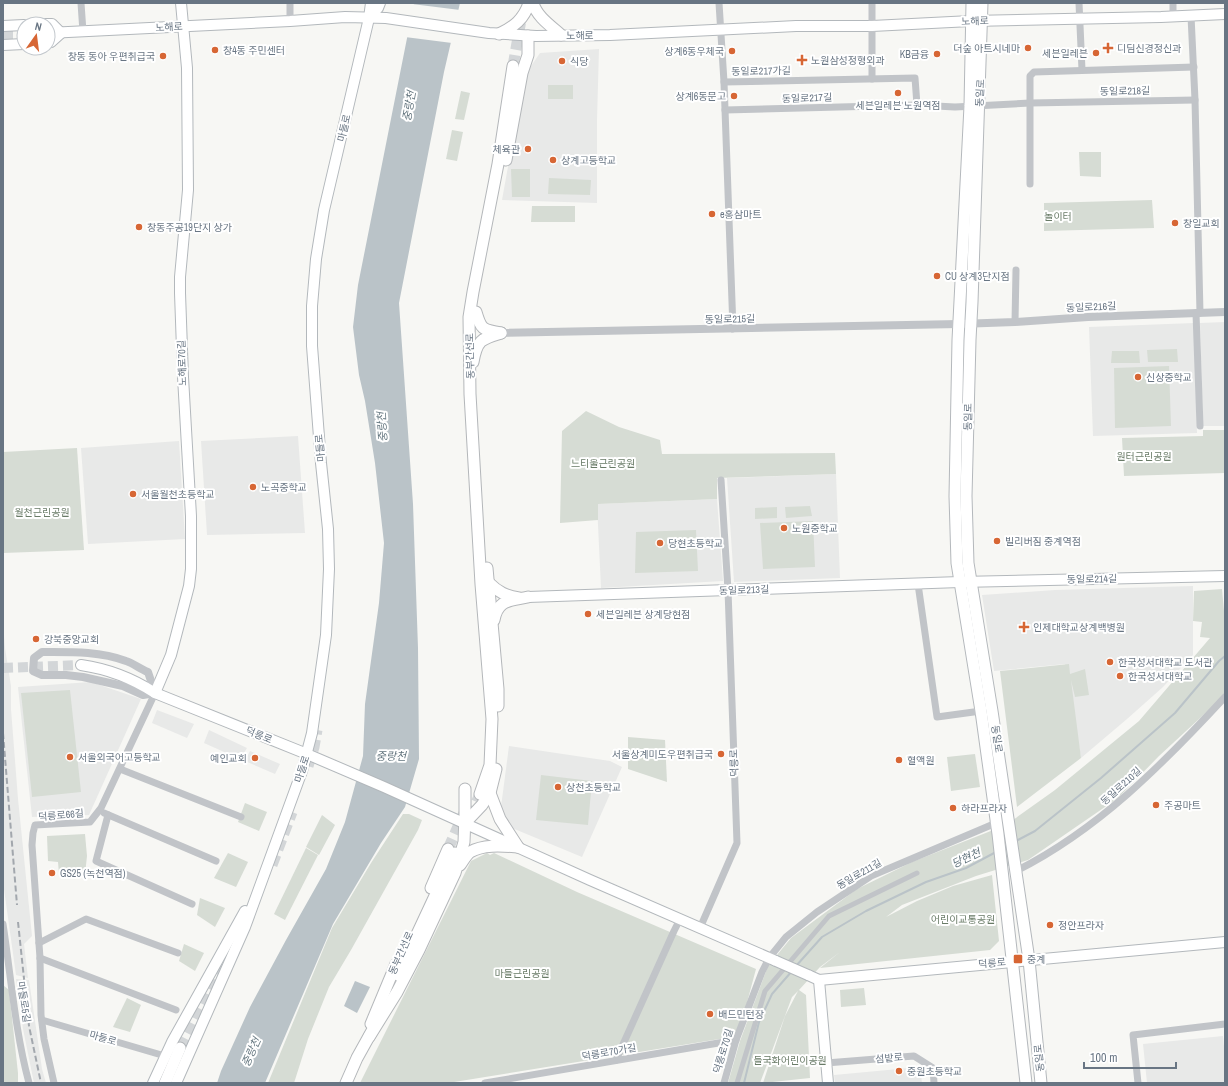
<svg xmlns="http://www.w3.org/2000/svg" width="1228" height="1086" viewBox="0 0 1228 1086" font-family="'Archivo Narrow','Noto Sans KR',sans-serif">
<rect width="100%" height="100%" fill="#f7f7f4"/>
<g fill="#e8e9e8">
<path d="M599 49 597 120V203L502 200 520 100 529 69 540 53Z"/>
<path d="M1225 322V426H1203L1200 323Z"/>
<path d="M1194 323 1197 433 1093 436 1089 327Z"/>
<path d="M298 436 305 533 207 535 201 441Z"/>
<path d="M179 441 185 539 88 544 81 448Z"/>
<path d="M836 474 840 578 734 582 727 478Z"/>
<path d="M717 499 723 581 601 588 597 504Z"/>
<path d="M1193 586V655L1163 687 1127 719 1081 758 1065 664 994 671 982 595 1055 590Z"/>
<path d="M3 623 5 648 11 686V709L18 799 32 936 24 944 28 978 16 975 3 882Z"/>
<path d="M91 682 141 699 89 815 32 817 18 687Z"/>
<path d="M157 710 194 724 187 738 152 723Z"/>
<path d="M209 730 247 748 240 759 204 743Z"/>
<path d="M509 746 610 761 622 767 582 857 512 828 504 817 501 807Z"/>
<path d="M250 751 280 764 275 774 245 761Z"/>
<path d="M16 979 29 980 42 1069 46 1083H34L23 1029Z"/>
<path d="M1223 1036 1225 1058V1083H1147L1143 1044Z"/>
<path d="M920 1067 922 1083H835L834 1075Z"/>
</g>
<g fill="#d6dcd4">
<rect x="548" y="85" width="25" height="14"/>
<path d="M461 91 470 93 464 120 455 119Z"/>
<path d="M452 130 463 132 457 161 446 159Z"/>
<path d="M1079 152H1101V177L1080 176Z"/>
<path d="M511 169H530V197H512Z"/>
<path d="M549 178 591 180 590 195 548 194Z"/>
<path d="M1152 200 1154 228 1044 231V203Z"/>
<path d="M532 206H575V222H531Z"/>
<path d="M1177 349 1178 362H1148L1147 350Z"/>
<path d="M1112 351H1139L1140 363H1111Z"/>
<path d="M1169 366 1171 426 1115 428 1114 368Z"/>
<path d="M586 411 619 427 660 440 662 454 835 453 836 474 717 478V499L598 504V520L560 523 562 431Z"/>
<path d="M1203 430H1225V473L1124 476 1122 438 1203 436Z"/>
<path d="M77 448 84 550 3 553V452Z"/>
<path d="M810 506 812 516 786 518 785 507Z"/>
<path d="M777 507V518L755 519V508Z"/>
<path d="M813 521 815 567 763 569 760 523Z"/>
<path d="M696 530 698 571 635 573 636 532Z"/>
<path d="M1222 589 1225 622V695L1159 756 1118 798 1028 860 976 876 902 905 886 917 917 901 953 886 992 875 999 941 990 950 820 968 840 952 820 967 799 990 806 995 810 1078 763 1083 785 1016 798 991 792 997 760 1083H728L740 1041 768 966 791 938 857 889 912 862 1006 825 1055 790 1139 721 1210 638 1200 637 1202 622 1193 621 1194 591Z"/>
<path d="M1069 664 1070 674 1085 669 1089 695 1075 697 1071 680 1081 758 1017 807 1000 671Z"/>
<path d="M70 690 81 792 32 797 21 693Z"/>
<path d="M628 737 665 740 667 782 628 769Z"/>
<path d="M975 754 980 787 951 791 947 757Z"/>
<path d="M541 775 592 781 588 825 536 820Z"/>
<path d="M245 803 267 812 259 831 238 822Z"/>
<path d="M403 814H409L422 820 418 830 351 950 329 987 308 1039 294 1083H268L332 928 371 863Z"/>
<path d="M322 815 335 825 319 855 306 847Z"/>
<path d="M85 834 87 856 85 874H59L58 862 48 861 47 836Z"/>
<path d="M306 848 318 855 285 920 274 914Z"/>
<path d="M228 853 248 862 236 887 214 878Z"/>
<path d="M487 853 490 855 494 853 577 892 756 969 738 1036 448 1083H360L471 861Z"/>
<path d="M200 898 225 908 215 927 197 915Z"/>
<path d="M184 944 204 953 195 971 179 961Z"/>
<path d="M3 985 9 990 18 1073V1083H3Z"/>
<path d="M864 988 866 1005 841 1007 840 990Z"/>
<path d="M127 998 141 1005 130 1032 113 1027Z"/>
</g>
<g fill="#bac3c8">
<path d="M414 3H460L444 72 399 303 413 504 418 648 419 759 405 807 381 843 333 924 265 1083H217L221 1071 250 1007 286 940 326 869 345 822 363 756 365 704 379 603 384 543 375 463 365 401 359 375 353 327 358 285Z"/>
<path d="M355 981 370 987 357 1013 344 1006Z"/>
</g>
<path fill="#f7f7f4" d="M412 4 460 10 452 43 405 37Z"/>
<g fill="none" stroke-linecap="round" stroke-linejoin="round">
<g stroke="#bac3c8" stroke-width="2">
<path d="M1016 841 1035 831 1101 778 1175 713 1219 661 1225 656"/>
<path d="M796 966 822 937 866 911 926 882 966 868 996 852"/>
<path d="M744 1083 759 1022 772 994 792 971"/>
</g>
<g stroke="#d3d6d8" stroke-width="10" stroke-dasharray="10 5" stroke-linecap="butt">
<path d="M3 35H23"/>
<path d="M3 668 81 665"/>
</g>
<g stroke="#d3d6d8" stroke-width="11" stroke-dasharray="11 5.5" stroke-linecap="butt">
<path d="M513 66 522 14"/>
<path d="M308 766 314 747 317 730"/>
<path d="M470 817 480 794"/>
<path d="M448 849 464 813"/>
<path d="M272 865 292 812"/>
<path d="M180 1048 235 940"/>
</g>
<g stroke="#b3b8bc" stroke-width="12">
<g id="secondary">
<path d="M369 18 378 8 380 3"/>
<path d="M42 24H52L61 33"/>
<path d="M3 26 24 25"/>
<path d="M48 33 290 21 345 17 386 18 489 33 536 36 610 35 796 26H872L971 21 1161 17 1225 14"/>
<path d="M23 35 24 34"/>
<path d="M48 42H51L61 33"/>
<path d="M3 45 24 44"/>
<path d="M528 597 960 582 1225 576"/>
<path d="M81 665C109 669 132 678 155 693L307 754 384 787 590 880 776 961"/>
<path d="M155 693 171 655 189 586 191 569V516L183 377 180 293V277L188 190 187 68 181 3"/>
<path d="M808 975 819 980 1225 942"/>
<path d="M819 980 828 1083"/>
<path d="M153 1083 172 1042 245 911"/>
<path d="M176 1083 245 927 302 771 312 733 326 635 329 569 328 529 321 463 312 346V306L316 259 324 210 369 18 371 3"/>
</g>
</g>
<g stroke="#b4b8bc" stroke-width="13">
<g id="primary">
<path d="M972 3 970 106 958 340 955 496 957 563 981 711 998 834 1026 1083"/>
<path d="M982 3 972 302 970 340 966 496 968 563 992 711 1029 960 1041 1083"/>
</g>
</g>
<g stroke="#b4b7ba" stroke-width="13">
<g id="trunk">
<path d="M533 3C537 17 551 26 561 35"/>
<path d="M499 34C514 27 524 19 529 3"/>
<path d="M506 160 522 73 528 55V36"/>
<path d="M476 312C481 329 482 330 501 333"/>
<path d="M473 362C477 340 481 339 501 333"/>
<path d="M487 568 498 689V706"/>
<path d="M489 583C498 592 506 596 519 598"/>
<path d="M494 620C498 599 510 601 528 597"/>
<path d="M490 793 500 819 518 847"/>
<path d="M480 794 490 765 492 719 481 584 470 394 469 317 473 292 498 164 513 66"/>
<path d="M464 824 482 805 490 793 496 769"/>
<path d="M460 865C463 861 466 855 470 852 484 844 503 846 518 847"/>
<path d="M431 888 448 849"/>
<path d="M398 975 455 853"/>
<path d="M371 1024 396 964"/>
<path d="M369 1037 397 992 419 950 455 873 464 842 465 816V789"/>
<path d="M165 1083 180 1048"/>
<path d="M346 1083 357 1058 372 1031"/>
</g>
</g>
<path stroke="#c1c4c8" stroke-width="5" d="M737 1083 765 991 829 916 917 873"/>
<g stroke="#c1c4c8" stroke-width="7">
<path d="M81 3 83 32"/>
<path d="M290 3V21"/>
<path d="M719 3 724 82 733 329"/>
<path d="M872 3V79"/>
<path d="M1079 3 1082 70"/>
<path d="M1173 3V17"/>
<path d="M1191 16 1195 100 1200 313"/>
<path d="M724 82 915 78 917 105"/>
<path d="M725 110 917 105 955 107 1030 103 1195 100"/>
<path d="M1030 184V76L1034 72 1194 67"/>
<path d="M1196 313 1200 426"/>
<path d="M1015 322 1016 270"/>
<path d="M918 584 937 717 981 711"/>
<path d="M120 769 241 817"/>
<path d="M104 813 216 861"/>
<path d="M108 815 96 861 192 904"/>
<path d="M1016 871C1098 830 1163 764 1225 697"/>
<path d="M3 924C11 977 15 1031 29 1083"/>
<path d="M700 928 737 843 728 590 721 480"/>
<path d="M39 943 86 919 178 953"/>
<path d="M40 958 176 1010"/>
<path d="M42 1020 165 1056"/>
<path d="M616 1060 674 931 680 919"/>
<path d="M826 1063 914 1056 933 1068 934 1083"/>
<path d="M54 1083 44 1039 41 1015 40 958 32 845 33 833 35 825 90 822 101 808 155 693"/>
<path d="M485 1083 736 1040"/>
<path d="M724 1083 736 1040 762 972 769 958 786 937 817 912 871 876 996 823"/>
<path d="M1138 1083 1133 1035 1225 1024"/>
</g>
<g stroke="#c1c4c8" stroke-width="8">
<path d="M501 333 959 324 1015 322 1088 317 1225 312"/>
<path d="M42 652C70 652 99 651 126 661 133 663 140 669 148 672L155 693 143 695 123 686 83 677 66 675H42L33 671 34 658Z"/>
</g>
<use href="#secondary" stroke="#fff" stroke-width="10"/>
<use href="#primary" stroke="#fff" stroke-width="11"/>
<use href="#trunk" stroke="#fff" stroke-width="11"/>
<g stroke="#a2a7ad" stroke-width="2" stroke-dasharray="6 3" stroke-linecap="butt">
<path d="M3 733 17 905"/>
<path d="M18 922 29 1026 41 1083"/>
</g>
<g stroke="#b3b8bc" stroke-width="12" stroke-linecap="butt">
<path id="secondary-bridge" d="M776 961 808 975"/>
</g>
<use href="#secondary-bridge" stroke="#fff" stroke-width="10"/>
</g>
<g fill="#d76634" stroke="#fff" stroke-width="1.5">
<circle cx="1028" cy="48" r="4"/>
<path d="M1106 42h4v4h4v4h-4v4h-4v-4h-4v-4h4z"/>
<circle cx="215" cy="50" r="4"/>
<circle cx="732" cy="51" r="4"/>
<circle cx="1096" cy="53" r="4"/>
<circle cx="937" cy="54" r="4"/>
<circle cx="163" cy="56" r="4"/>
<path d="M800 54h4v4h4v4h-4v4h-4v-4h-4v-4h4z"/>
<circle cx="562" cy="61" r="4"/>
<circle cx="898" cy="93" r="4"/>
<circle cx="734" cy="96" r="4"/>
<circle cx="528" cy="149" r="4"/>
<circle cx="553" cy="160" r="4"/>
<circle cx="712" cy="214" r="4"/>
<circle cx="1175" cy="223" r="4"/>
<circle cx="139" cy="227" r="4"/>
<circle cx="937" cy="276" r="4"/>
<circle cx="1138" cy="377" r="4"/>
<circle cx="253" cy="487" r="4"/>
<circle cx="133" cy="494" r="4"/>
<circle cx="784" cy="528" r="4"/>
<circle cx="997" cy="541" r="4"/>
<circle cx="660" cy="543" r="4"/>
<circle cx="588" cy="614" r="4"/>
<path d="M1022 621h4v4h4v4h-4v4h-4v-4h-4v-4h4z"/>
<circle cx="36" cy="639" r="4"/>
<circle cx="1110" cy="662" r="4"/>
<circle cx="1120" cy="676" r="4"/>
<circle cx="721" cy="754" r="4"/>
<circle cx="70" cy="757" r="4"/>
<circle cx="255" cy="758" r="4"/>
<circle cx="899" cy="760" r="4"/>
<circle cx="558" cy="787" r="4"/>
<circle cx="1156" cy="805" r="4"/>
<circle cx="953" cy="808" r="4"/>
<circle cx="52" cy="873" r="4"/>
<circle cx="1050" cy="925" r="4"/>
<rect x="1013" y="954" width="10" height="10" rx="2"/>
<circle cx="710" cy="1014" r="4"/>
<circle cx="899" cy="1071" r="4"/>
</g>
<g text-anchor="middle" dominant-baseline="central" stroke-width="4" stroke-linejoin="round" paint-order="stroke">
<g font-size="10" fill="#687583" stroke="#fff">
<text transform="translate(975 21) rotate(-2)">노해로</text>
<text transform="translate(169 27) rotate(-3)">노해로</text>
<text x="580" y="35">노해로</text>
<text transform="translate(761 71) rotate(-1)">동일로217가길</text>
<text transform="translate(1125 91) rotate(-1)">동일로218길</text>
<text transform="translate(980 93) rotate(-87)">동일로</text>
<text transform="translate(807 98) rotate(-2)">동일로217길</text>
<text transform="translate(344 128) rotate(-77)">마들로</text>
<text transform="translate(1091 307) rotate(-3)">동일로216길</text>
<text transform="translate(730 319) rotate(-1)">동일로215길</text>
<text transform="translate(470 356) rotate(-91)">동부간선로</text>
<text transform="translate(182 363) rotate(-92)">노해로70길</text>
<text transform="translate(968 417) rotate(-89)">동일로</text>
<text transform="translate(320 448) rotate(-95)">마들로</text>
<text transform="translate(1092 579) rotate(-1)">동일로214길</text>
<text transform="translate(744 590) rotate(-2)">동일로213길</text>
<text transform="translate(259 735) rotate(22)">덕릉로</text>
<text transform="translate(997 739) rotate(82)">동일로</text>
<text transform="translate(734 763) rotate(-92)">덕릉로</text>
<text transform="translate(302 769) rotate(-72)">마들로</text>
<text transform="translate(1121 786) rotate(-42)">동일로210길</text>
<text transform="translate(61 815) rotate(-5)">덕릉로66길</text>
<text transform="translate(859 874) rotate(-30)">동일로211길</text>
<text transform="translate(401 953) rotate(-66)">동부간선로</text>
<text transform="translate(992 963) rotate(-5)">덕릉로</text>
<text transform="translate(24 1002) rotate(81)">마들로5길</text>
<text transform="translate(103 1038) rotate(16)">마들로</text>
<text transform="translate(723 1051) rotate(-73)">덕릉로70길</text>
<text transform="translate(609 1052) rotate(-10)">덕릉로70가길</text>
<text transform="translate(889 1058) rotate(-5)">섬밭로</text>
<text transform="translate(1039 1058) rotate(-96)">동일로</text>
</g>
<g font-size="10" fill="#687583" stroke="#fff" text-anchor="start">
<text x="1020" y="48" text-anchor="end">더숲 아트시네마</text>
<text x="1117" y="48">디딤신경정신과</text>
<text x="223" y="50">창4동 주민센터</text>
<text x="724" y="51" text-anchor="end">상계6동우체국</text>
<text x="1088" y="53" text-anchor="end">세븐일레븐</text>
<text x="929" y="54" text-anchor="end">KB금융</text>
<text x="155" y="56" text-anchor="end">창동 동아 우편취급국</text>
<text x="811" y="60">노원삼성정형외과</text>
<text x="570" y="61">식당</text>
<text x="726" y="96" text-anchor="end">상계6동문고</text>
<text x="898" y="105" text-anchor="middle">세븐일레븐 노원역점</text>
<text x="520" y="149" text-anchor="end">체육관</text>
<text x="561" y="160">상계고등학교</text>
<text x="720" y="214">e홍삼마트</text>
<text x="1183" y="223">창일교회</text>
<text x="147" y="227">창동주공19단지 상가</text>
<text x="945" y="276">CU 상계3단지점</text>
<text x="1146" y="377">신상중학교</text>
<text x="261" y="487">노곡중학교</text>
<text x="141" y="494">서울월천초등학교</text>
<text x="792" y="528">노원중학교</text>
<text x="1005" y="541">빌리버짐 중계역점</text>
<text x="668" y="543">당현초등학교</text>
<text x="596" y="614">세븐일레븐 상계당현점</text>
<text x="1033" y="627">인제대학교상계백병원</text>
<text x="44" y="639">강북중앙교회</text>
<text x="1118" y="662">한국성서대학교 도서관</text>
<text x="1128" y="676">한국성서대학교</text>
<text x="713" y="754" text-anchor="end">서울상계미도우편취급국</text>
<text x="78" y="757">서울외국어고등학교</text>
<text x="247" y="758" text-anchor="end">예인교회</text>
<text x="907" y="760">혈액원</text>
<text x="566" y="787">상천초등학교</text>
<text x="1164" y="805">주공마트</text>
<text x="961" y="808">하라프라자</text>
<text x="60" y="873">GS25 (녹천역점)</text>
<text x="1058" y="925">정안프라자</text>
<text x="1027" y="959">중계</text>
<text x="718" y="1014">배드민턴장</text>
<text x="907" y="1071">중원초등학교</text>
</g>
<g font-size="10" fill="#697b67" stroke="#fff">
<text x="1058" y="216">놀이터</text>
<text x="1144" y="456">원터근린공원</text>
<text x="603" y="463">느티울근린공원</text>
<text x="42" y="512">월천근린공원</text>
<text x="963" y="919">어린이교통공원</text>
<text x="522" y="973">마들근린공원</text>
<text x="790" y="1060">들국화어린이공원</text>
</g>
<g font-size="11" font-style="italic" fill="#64767f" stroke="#fff">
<text transform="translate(409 106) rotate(-80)">중랑천</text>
<text transform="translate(382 427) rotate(-94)">중랑천</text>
<text x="391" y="756">중랑천</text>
<text transform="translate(966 858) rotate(-25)">당현천</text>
<text transform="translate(251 1052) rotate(-66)">중랑천</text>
</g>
</g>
<rect width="1228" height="1086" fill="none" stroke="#687583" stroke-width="8"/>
<g transform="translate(36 36) rotate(14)"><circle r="19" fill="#ffffff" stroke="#c3c8cd"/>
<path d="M0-3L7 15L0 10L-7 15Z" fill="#d76634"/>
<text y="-6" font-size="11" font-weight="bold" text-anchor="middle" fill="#687583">N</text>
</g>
<path d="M1084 1062v6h92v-6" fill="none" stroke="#687583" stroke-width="2"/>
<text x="1090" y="1062" font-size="12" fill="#687583" stroke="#ffffff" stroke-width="3" paint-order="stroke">100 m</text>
</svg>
